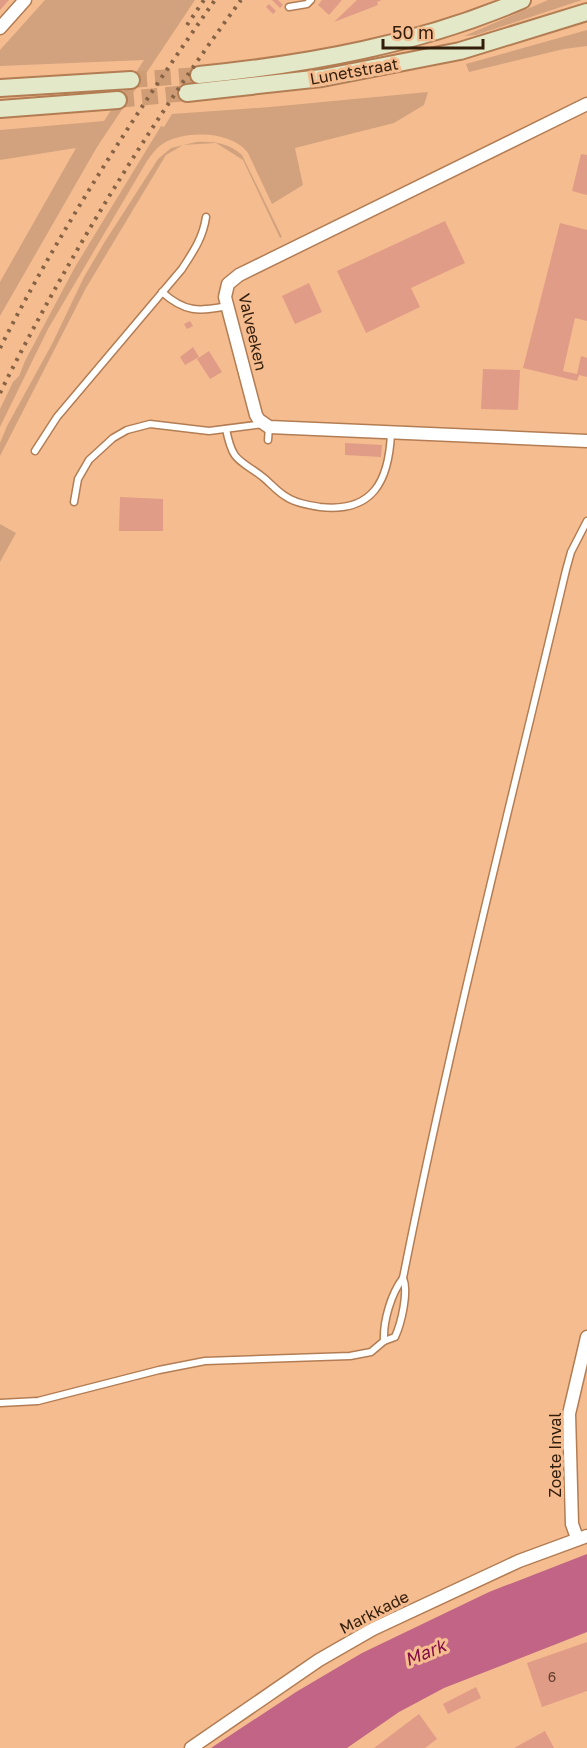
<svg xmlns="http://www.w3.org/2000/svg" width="587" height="1748" viewBox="0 0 587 1748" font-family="'Golos Text',sans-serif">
<rect width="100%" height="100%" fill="#f5bc90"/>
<g fill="#d2a27e">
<path d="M45 0H195L97 147 0 316V282L76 148 0 160V130L104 121 144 60 0 66V50Z"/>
<path d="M548 0H582L476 35 464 36Z"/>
<path d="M587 30V46L564 49 469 72 466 64Z"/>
<path d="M428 92 424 105 394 123 295 148 303 185 272 204 248 153C232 131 186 130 164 143 157 147 152 154 147 161L48 329 0 427V409L13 382 19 376 25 361 75 267 161 126 164 127 172 114 270 107Z"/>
<path d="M196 142C213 141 229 143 242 155L282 237 280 238 243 160 216 143 183 145 166 155 86 288 0 456V443L7 426 52 344 84 277 104 243 158 159 171 148Z"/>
<path d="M0 524 16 533 0 562Z"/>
</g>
<path fill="#c16485" d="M587 1554V1632L444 1688 399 1712 347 1748H211L296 1692 362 1653 489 1592Z"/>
<g fill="#e09c87">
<path d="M0 0H9L0 10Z"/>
<path d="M272 0H278L283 5 280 8Z"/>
<path d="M322 0H342L329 15 318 5Z"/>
<path d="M357 0H382L377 2 378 5 334 22Z"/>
<path d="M269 4 276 11 273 14 266 7Z"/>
<path d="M581 154 587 155V195L572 191Z"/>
<path d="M445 221 465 263 411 288 420 307 366 333 337 271Z"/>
<path d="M560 223 587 230V321L575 318 563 371 577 374 581 356 587 358V377L579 375 577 381 523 368Z"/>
<path d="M309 283 322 312 295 324 282 296Z"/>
<path d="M190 321 193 326 187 329 184 324Z"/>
<path d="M193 347 199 357 185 365 180 357Z"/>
<path d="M209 351 222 372 210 379 197 359Z"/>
<path d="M483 369 520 370 518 410 481 409Z"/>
<path d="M345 443 382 445 381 457 345 455Z"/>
<path d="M120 497 163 499V531H119Z"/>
<path d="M587 1642V1691L542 1707 527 1663Z"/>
<path d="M476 1687 481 1698 448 1714 443 1704Z"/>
<path d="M419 1714 437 1739 425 1748H374Z"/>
<path d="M545 1731 554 1748H514Z"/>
</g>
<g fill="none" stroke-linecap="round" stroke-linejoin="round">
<g stroke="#ce9c75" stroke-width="16" stroke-dasharray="16 8" stroke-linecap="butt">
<path d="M131 80 199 75"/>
<path d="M118 100 187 93"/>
</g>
<g stroke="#b37d54" stroke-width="9">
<g id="service">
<path d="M289 7 307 4 311 0"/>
<path d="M162 292C184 312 199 312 227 306"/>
<path d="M226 429C233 464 239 458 264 478 271 484 277 491 285 496 295 503 308 505 320 507 373 513 389 481 391 433"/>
<path d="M268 440 269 427"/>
<path d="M35 451 57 417 182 269C193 252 203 238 206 217"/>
<path d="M74 502 78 479 89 460 113 438 127 430 150 424 209 431 263 424"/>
<path d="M384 1341 395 1337C401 1324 409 1292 403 1278"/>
<path d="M0 1403 38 1401 159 1370 205 1361 350 1356 371 1352 384 1341C383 1321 391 1294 403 1278 450 1041 510 806 566 570L571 552 587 521"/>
</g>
</g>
<g stroke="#b37d54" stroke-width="15">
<g id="minor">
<path d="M0 28 25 0"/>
<path d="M587 104 239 275 228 284 225 297 256 415 259 420 269 427 587 441"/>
<path d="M577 1538 572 1524 569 1414 587 1337"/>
<path d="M191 1748 319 1660 373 1629 519 1561 587 1536"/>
</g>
</g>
<g stroke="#b37d54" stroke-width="20">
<g id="secondary">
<path d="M199 75C310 64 419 44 522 0"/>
<path d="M0 88 131 80"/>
<path d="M187 93 322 78 460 51 587 12"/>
<path d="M0 109 118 100"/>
</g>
</g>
<use href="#service" stroke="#fff" stroke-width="6"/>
<use href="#minor" stroke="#fff" stroke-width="12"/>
<use href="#secondary" stroke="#e2e8c8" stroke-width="16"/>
<g stroke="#876345" stroke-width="4" stroke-dasharray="3 6" stroke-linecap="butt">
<path d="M187 25 204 0"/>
<path d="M0 348C62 226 137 111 215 0"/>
<path d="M0 393C69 255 150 124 241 0"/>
</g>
</g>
<g text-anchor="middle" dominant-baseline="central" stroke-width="6" stroke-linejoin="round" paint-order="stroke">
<g font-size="14" fill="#5e3d2a">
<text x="552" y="1676">6</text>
</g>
<g font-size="16" fill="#321d0b" stroke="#f5bc90">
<text transform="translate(354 71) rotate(-10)">Lunetstraat</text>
<text transform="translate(253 332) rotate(77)">Valveeken</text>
<text transform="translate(555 1455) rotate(-90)">Zoete Inval</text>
<text transform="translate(374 1612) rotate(-27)">Markkade</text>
</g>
<g font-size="18" font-style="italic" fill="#840f48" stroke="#f5bc90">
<text transform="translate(425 1652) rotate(-22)">Mark</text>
</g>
</g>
<path d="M383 39v9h100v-9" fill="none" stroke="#321d0b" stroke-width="3"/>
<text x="392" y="39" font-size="18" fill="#321d0b" stroke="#f5bc90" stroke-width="4.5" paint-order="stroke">50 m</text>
</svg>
